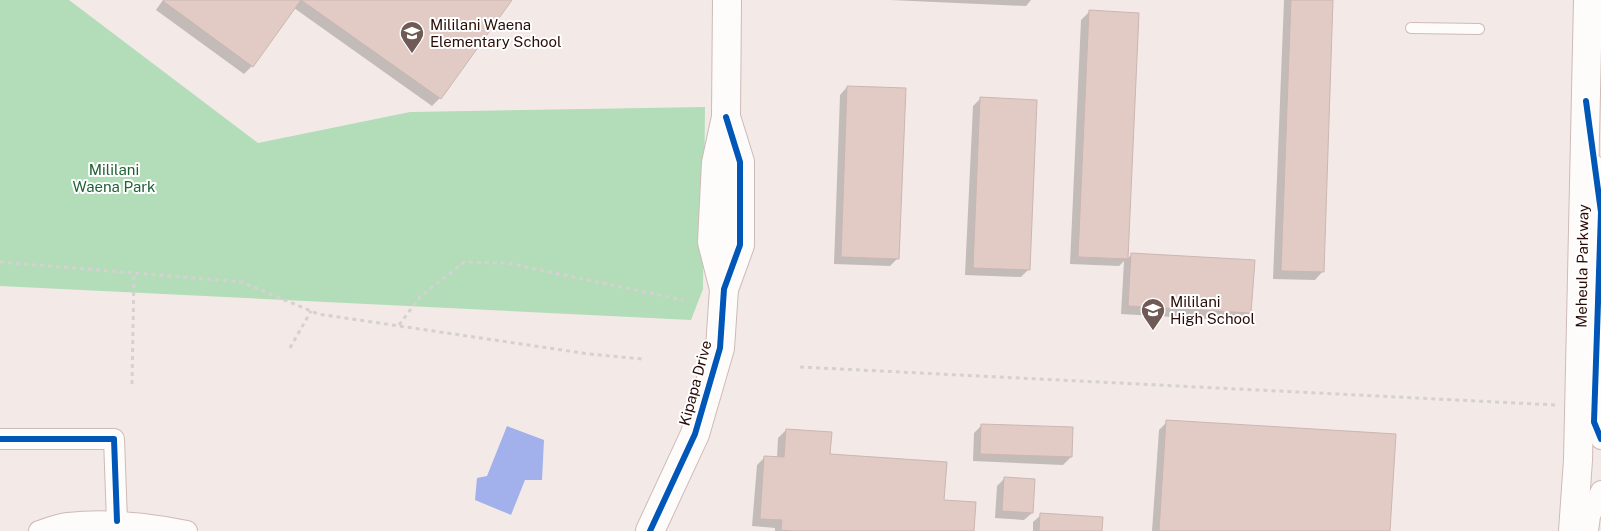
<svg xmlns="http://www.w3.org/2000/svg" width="1601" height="531" viewBox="0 0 1601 531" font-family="'Public Sans',sans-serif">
<rect width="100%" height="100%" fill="#f3eae7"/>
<path fill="#b2ddb8" d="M0 0H69L258 143 410 112 705 107 703 289 691 320 0 286Z"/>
<path fill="#a2b0ec" d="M507 426 544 440 542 480H525L511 515 475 500 477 478 487 476Z"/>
<g fill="#0003">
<path d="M163 0H510L440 98 432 106 294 8 252 66 244 74 156 10Z"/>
<path d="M890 0H1031L1026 6Z"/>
<path d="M1284 0H1332L1322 272 1315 280 1273 279Z"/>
<path d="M1089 12 1127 259 1132 254 1250 313 1242 321 1121 314 1124 261 1119 266 1070 264 1081 20Z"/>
<path d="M847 87 898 258 890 266 834 264 840 95Z"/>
<path d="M981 98 1029 269 1021 277 965 275 973 106Z"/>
<path d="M1167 422 1389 531H1152L1159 430Z"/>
<path d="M982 425 1071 457 1063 465 973 461 974 433Z"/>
<path d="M786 430 829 455 943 501 973 531H775V528L752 526 757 465 765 457 777 458 778 438Z"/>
<path d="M1005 478 1032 513 1024 520 995 518 997 486Z"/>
<path d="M1041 515 1101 531H1033V522Z"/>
</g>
<g fill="#e2cac5" stroke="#cab6b2">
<path d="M164 0H301L253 67 163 1Z"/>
<path d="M301 0H512L441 99Z"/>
<path d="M1291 0H1333L1324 272 1281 271Z"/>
<path d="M1089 10 1139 13 1128 259 1078 257Z"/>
<path d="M847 86 906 88 899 259 841 257Z"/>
<path d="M980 97 1037 100 1030 270 973 268Z"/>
<path d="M1131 253 1255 260 1251 313 1128 306Z"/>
<path d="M1166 420 1396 434 1390 531H1159Z"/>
<path d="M981 424 1073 427 1072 457 980 454Z"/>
<path d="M786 429 832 432 830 454 947 462 944 500 976 502 974 531H793L781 530 782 520 760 519 764 456 784 457Z"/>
<path d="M1004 477 1035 479 1033 513 1002 511Z"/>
<path d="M1040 513 1103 517 1102 531H1039Z"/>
</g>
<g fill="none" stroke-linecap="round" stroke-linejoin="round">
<g stroke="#cebab6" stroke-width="12">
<path id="lane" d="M1411 28 1479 29"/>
</g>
<g stroke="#cebab6" stroke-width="22">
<g id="street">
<path d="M1594 165 1601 212 1594 422 1601 439"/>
<path d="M0 439H114L117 521"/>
<path d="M39 531C48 528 59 524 68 523 109 518 148 523 187 531"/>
<path d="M1588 531 1590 516 1601 491"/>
</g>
</g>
<g stroke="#cebab6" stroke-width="30">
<g id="secondary">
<path d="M724 289 712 242 716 163 726 117 727 0"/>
<path d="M650 531 695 434 720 348 724 289 740 245V162L726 117"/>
<path d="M1573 531 1578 460 1588 0"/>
</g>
</g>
<g stroke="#d5d1d1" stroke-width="3" stroke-dasharray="4 4" stroke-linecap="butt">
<path d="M0 262 242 282 318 314 589 354 642 359"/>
<path d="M399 325 420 297 464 262 507 263 683 300"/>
<path d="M290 348 311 311"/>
<path d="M800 367 1556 405"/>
<path d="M132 384 134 273"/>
</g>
<use href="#lane" stroke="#fdfcfb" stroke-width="10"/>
<use href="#street" stroke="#fdfcfb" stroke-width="20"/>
<use href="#secondary" stroke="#fdfcfb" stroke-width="28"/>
<g stroke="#fff" stroke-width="9">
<g id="cycleway">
<path d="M1586 101 1601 212 1594 422 1601 439"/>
<path d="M0 439H114L117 521"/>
<path d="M650 531 695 434 720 348 724 289 740 245V162L726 117"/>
</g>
</g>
<use href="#cycleway" stroke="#0057b8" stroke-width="6"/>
</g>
<defs>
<g id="school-pin" transform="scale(1.25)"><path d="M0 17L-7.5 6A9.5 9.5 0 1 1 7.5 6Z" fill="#705a55" stroke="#fff"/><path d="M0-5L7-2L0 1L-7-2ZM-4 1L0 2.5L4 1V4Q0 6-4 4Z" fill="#fff"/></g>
</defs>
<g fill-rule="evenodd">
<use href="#school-pin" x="412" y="33"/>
<use href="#school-pin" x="1153" y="310"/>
</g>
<g text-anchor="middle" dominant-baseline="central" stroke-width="4" stroke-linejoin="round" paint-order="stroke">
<g font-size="15" fill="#2a0c07" stroke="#fff" text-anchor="start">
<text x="430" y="24">Mililani Waena<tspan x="430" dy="17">Elementary School</tspan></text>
<text x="1170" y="301">Mililani<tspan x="1170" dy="17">High School</tspan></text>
</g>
<g font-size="15" fill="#216135" stroke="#fff">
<text x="114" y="169">Mililani<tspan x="114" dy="17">Waena Park</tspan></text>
</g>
<g font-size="15" fill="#2a0c07" stroke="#fff">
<text transform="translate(1582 266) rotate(-89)">Meheula Parkway</text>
<text transform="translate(695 383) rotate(-75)">Kipapa Drive</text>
</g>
</g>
</svg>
